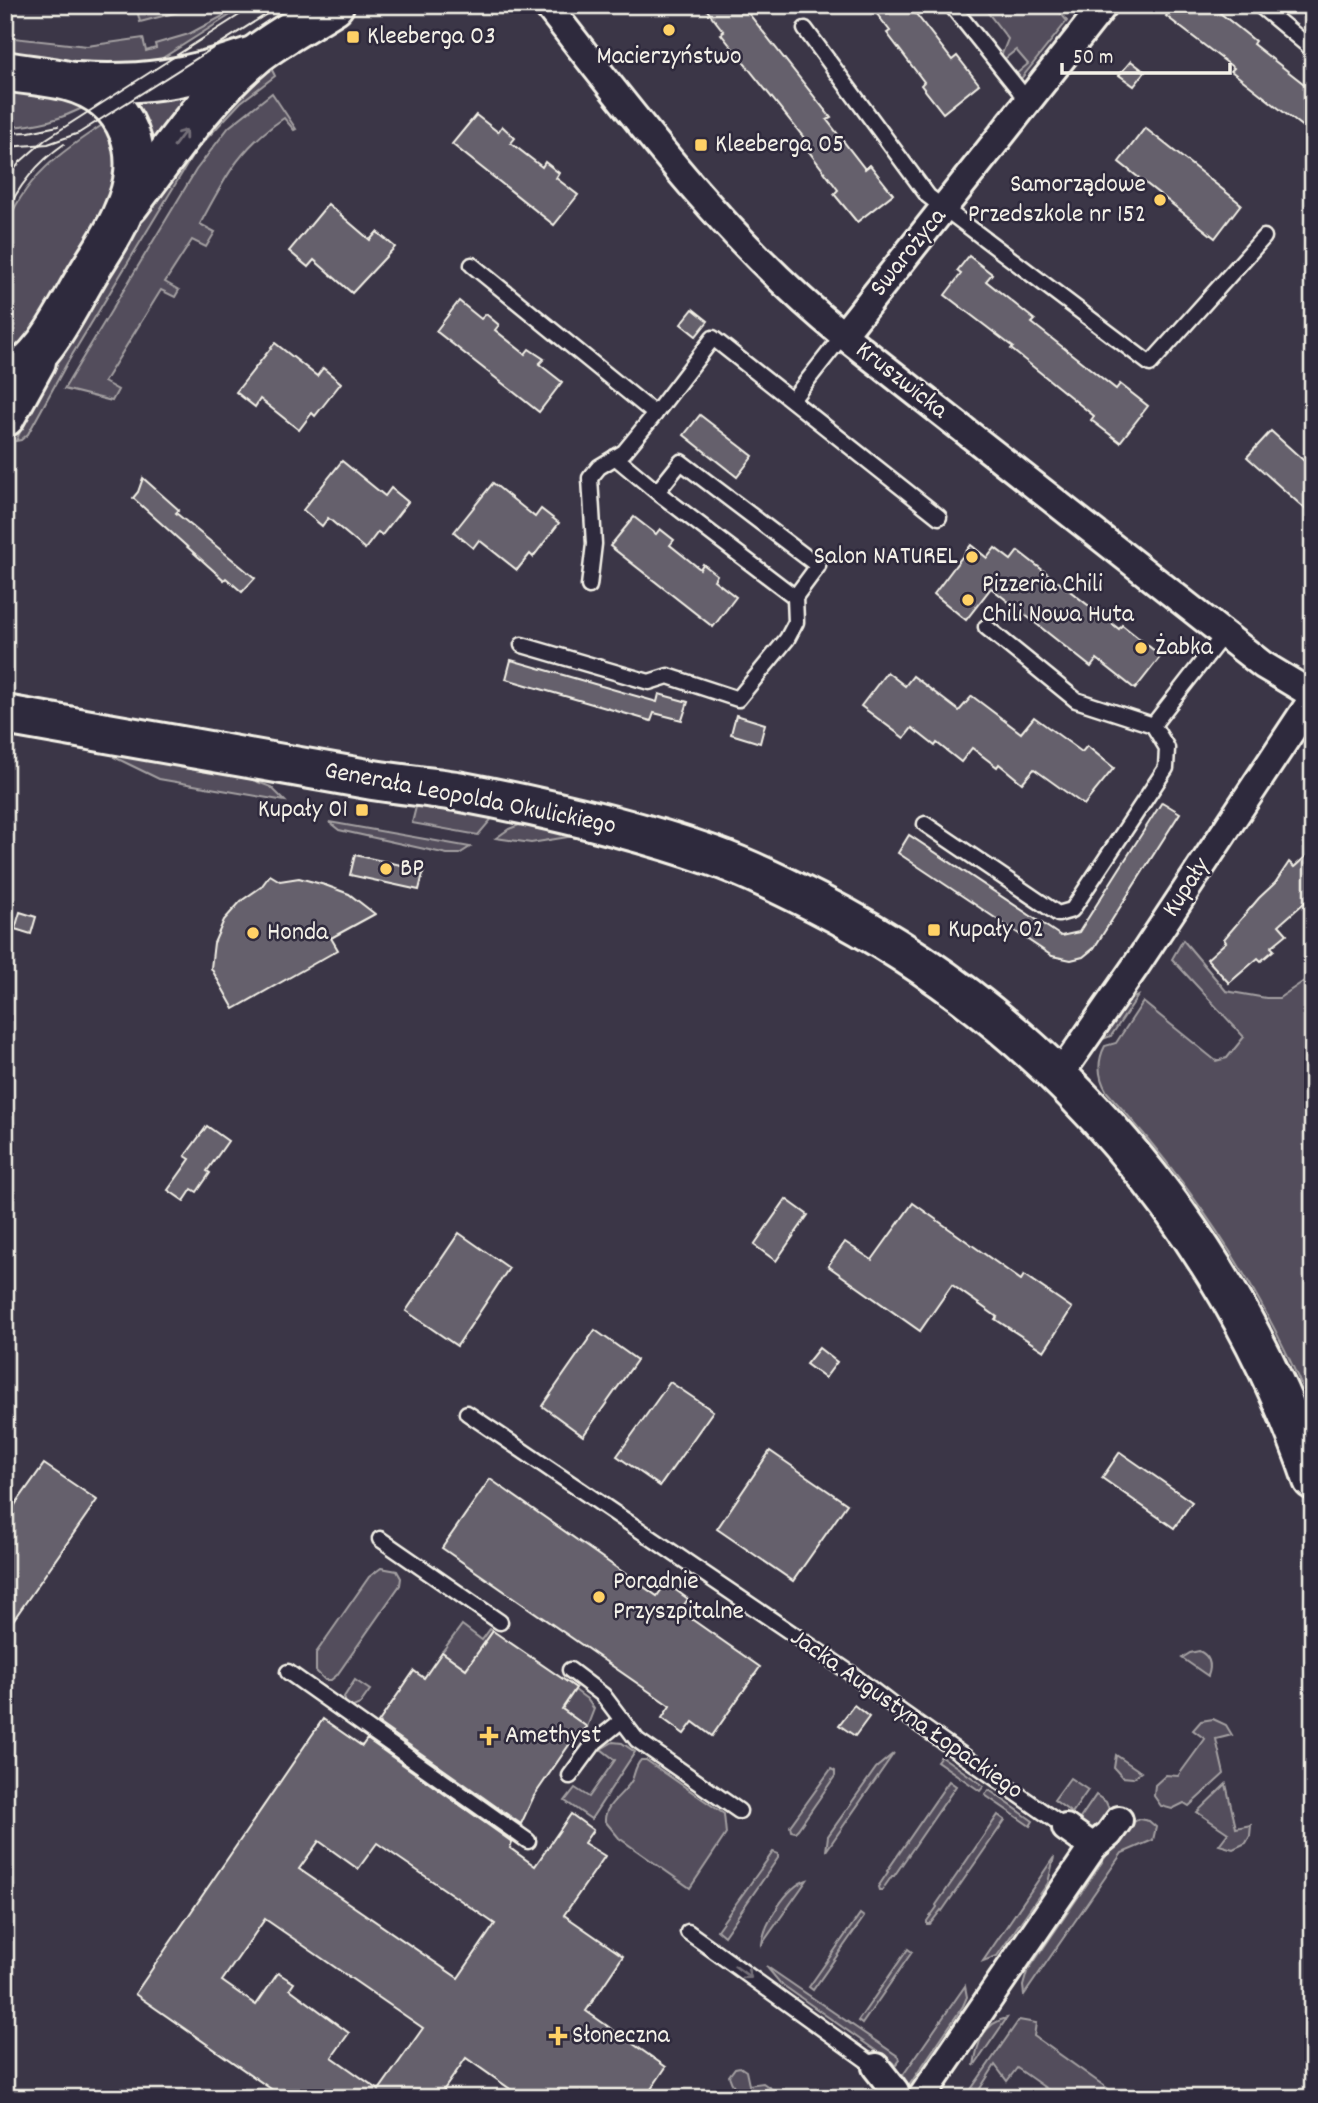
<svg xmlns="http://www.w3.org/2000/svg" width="1318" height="2103" viewBox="0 0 1318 2103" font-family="Dekko,sans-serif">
<rect width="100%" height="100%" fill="#3b3647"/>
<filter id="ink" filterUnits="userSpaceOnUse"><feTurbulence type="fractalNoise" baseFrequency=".0143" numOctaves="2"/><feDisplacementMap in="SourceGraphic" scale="14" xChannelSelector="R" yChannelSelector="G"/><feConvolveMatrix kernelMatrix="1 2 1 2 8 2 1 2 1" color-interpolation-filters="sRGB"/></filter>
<g filter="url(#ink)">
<g fill="#534e5c" stroke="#a4a0a2" stroke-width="2">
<path d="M153 5H180L182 11 140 22 137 10Z"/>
<path d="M982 5H1029L1032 8 1036 5H1054L1067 21 1020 80 1015 75 1028 64 1016 50 1002 61 1000 59 1008 39Z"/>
<path d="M232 11 235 12 142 71 107 70 5 56V37L87 46 143 38 146 51 156 48 155 44 189 34Z"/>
<path d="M272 70 275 76 241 102 196 150 66 365 28 434 21 440 16 441 37 393 170 162 259 75Z"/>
<path d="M5 84 88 105C60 120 37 126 5 127Z"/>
<path d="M196 88 171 115 149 146 131 107 149 95Z"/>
<path d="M272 93 296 129 294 130 284 118C239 148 225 178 200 224L215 232 206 247 192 240 165 282 179 290 175 297 161 290 104 382 118 390 112 401 64 389 196 170 229 127Z"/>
<path d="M107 122 113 128 119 189 33 341 5 364V231C22 178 63 150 107 122Z"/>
<path d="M116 754 250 779 271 787 285 801 159 779 114 757Z"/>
<path d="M446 805 495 815 478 835 412 823 416 807Z"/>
<path d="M329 822 470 847 459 854H447L339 830Z"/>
<path d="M524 823 606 840 574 836 531 843 496 838 509 829Z"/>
<path d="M1183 940 1226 991 1266 998H1279L1304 981 1313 983V1413C1265 1293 1194 1187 1107 1092 1098 1077 1097 1061 1105 1046L1116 1043 1143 1002 1216 1061 1227 1058 1244 1037 1172 959Z"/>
<path d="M1138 996 1111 1036 1100 1040 1124 1001Z"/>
<path d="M381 1568 397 1571 401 1578 400 1585 337 1675 331 1680H325L316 1671V1653L369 1577Z"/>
<path d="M462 1625 482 1640 490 1629 493 1631 466 1669 442 1652Z"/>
<path d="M1199 1651C1210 1656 1212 1665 1208 1676L1182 1658 1190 1653Z"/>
<path d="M355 1680 370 1690 360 1704 351 1708 346 1704 344 1697Z"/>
<path d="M575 1690 587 1699 594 1709 587 1727 562 1709Z"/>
<path d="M1213 1719 1226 1725 1232 1735 1216 1739 1224 1774 1189 1806 1184 1803 1172 1809 1161 1806 1154 1796 1155 1785 1166 1775 1178 1776 1205 1739 1193 1730 1201 1721Z"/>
<path d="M613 1742 622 1743 635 1752 591 1819 565 1801 575 1788 589 1797 615 1760 601 1749Z"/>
<path d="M894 1753 826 1851 828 1836 876 1768Z"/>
<path d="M1116 1755 1141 1772 1133 1778 1122 1777 1114 1768Z"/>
<path d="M941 1756 984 1786 980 1791 937 1761Z"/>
<path d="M641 1760H646L724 1814 726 1834 690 1888 619 1838 605 1821C604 1804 624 1795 632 1780 635 1773 635 1766 641 1760Z"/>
<path d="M831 1769 835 1771V1776L798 1829 795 1832 791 1831 790 1826Z"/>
<path d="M1070 1778 1088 1790 1072 1813 1054 1800Z"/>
<path d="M949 1781 956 1786 894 1876H892L882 1890H879L878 1887 888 1872 887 1871Z"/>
<path d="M1226 1784 1236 1828 1251 1825 1250 1836 1246 1843 1233 1849 1219 1845 1228 1833 1197 1812Z"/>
<path d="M989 1790 1033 1821 1030 1826 985 1795Z"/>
<path d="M1096 1795 1106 1802 1112 1816 1104 1826 1086 1829 1077 1823Z"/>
<path d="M998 1815 1005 1820 942 1911 941 1910 930 1924H927V1921L937 1907 936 1905Z"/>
<path d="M1139 1819 1149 1821 1156 1827 1153 1840 1122 1853 1024 1995 1023 1986 1027 1972 1126 1827Z"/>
<path d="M773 1852 778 1854V1858L724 1936 717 1930Z"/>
<path d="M1054 1857 1048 1883 997 1956 983 1961Z"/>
<path d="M807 1880 762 1944C764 1924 787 1886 807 1880Z"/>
<path d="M860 1914 864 1917 813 1990 809 1987Z"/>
<path d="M908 1949 912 1952 862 2024 858 2021Z"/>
<path d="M766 1966 899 2057 900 2060 896 2065 780 1983Z"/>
<path d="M965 1986 967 1997 963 2006 908 2087 903 2075Z"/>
<path d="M1007 2018 974 2066C977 2044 983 2023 1007 2018Z"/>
<path d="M1019 2020 1036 2023 1034 2036 1121 2098H1060L1017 2068 1007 2081 995 2065 974 2098H965Z"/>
<path d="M740 2067 746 2071 749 2085 763 2083 779 2094 780 2098C759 2098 736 2101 729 2076L735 2068Z"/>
</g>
<g fill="#65616c" stroke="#f4f1e8" stroke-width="2" fill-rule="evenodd">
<path d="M703 5H742L831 118 827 120 865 169 870 165 893 194 857 222 834 194 838 190 801 141 804 138 721 34 724 32Z"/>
<path d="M870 5H909L952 60 957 56 979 84 943 113 921 85 924 82 887 33 890 31Z"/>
<path d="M1174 5H1210L1255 41 1253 44 1313 91V135L1231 71 1234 68 1166 16Z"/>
<path d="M1131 61 1145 72 1134 86 1119 75Z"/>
<path d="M476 115 498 132 502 126 515 138 511 143 542 167 545 162 559 173 556 178 578 195 554 225 452 144Z"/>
<path d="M1145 128 1241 204 1215 238 1119 162Z"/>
<path d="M328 204 370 240 377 232 395 247 352 293 314 260 308 267 289 251Z"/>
<path d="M969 256 992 274 986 281 1035 320 1032 323 1116 389 1120 384 1148 406 1120 442 1091 420 1094 416 1011 349 1013 347 945 295 961 274 957 271Z"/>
<path d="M459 301 481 319 486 314 499 325 495 330 525 354 529 349 544 359 539 364 562 382 539 412 436 331Z"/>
<path d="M693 309 708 321 696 336 681 324Z"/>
<path d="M275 343 317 376 323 368 341 383 315 416 312 413 299 430 260 399 255 407 236 392Z"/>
<path d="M700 415 753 456 737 477 684 435Z"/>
<path d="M1271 431 1313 469V516L1247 457Z"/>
<path d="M342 461 385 496 391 488 408 502 382 535 378 532 365 549 328 518 322 526 303 510Z"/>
<path d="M143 478 179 510 176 513 255 578 242 592 226 578 224 580 133 498 138 492Z"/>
<path d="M493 483 535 517 541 509 559 523 533 557 530 554 517 570 479 540 473 548 454 532Z"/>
<path d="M634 517 656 534 660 529 674 540 670 545 700 569 703 564 717 575 714 580 736 597 713 627 610 546Z"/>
<path d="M971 545 987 558 995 548 1011 560 1018 551 1119 629 1122 625 1161 656 1135 689 1097 659 1091 667 991 588 966 620 934 594Z"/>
<path d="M511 660 657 702 659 694 688 702 682 720 654 713 651 721 506 679Z"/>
<path d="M887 672 905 686 913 676 959 711 972 696 1021 733 1034 717 1082 752 1087 746 1114 768 1084 805 1034 769 1022 783 999 764 997 767 972 748 961 762 937 743 935 746 912 728 904 738 861 706Z"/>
<path d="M736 715 765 724 760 743 731 734Z"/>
<path d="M1162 802 1180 813 1094 948 1083 957 1071 960 1052 956 898 853 909 835 1061 936 1079 932Z"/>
<path d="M1313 850V895L1279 925 1287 934 1271 947 1274 950 1261 961 1258 958 1229 983 1207 959 1226 942 1224 939 1259 898 1275 883 1289 862 1294 867Z"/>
<path d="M355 855 424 870 419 890 350 875Z"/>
<path d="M270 875 280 881 299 878 325 885 349 894 375 914 331 938 338 950 234 1009 211 968 214 943 224 920 241 901 261 887Z"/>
<path d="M20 912 36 917 31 934 15 929Z"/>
<path d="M207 1126 228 1141 207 1171 210 1173 197 1192 192 1189 184 1201 168 1190 190 1159 185 1156Z"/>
<path d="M786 1199 808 1215 776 1261 754 1245Z"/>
<path d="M913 1203 1021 1280 1024 1275 1072 1308 1044 1351 995 1319 997 1317 952 1285 920 1331 828 1266 845 1242 872 1260Z"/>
<path d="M459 1233 509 1268 457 1346 406 1311Z"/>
<path d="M595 1330 637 1360 583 1436 542 1406Z"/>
<path d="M819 1348 837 1362 825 1378 806 1364Z"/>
<path d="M670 1382 713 1411 660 1486 617 1456Z"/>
<path d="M770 1451 847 1504 793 1581 717 1529Z"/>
<path d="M1120 1452 1192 1502 1174 1528 1102 1478Z"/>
<path d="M44 1464 97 1500 5 1632V1519Z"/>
<path d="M490 1479 657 1596 666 1583 688 1599 680 1611 760 1667 712 1736 693 1722 684 1734 662 1718 670 1706 442 1548Z"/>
<path d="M493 1631 576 1688 562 1709 587 1727 569 1745 534 1796 521 1824 378 1723 414 1671 424 1678 442 1652 466 1669Z"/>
<path d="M854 1705 869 1717 855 1736 839 1725Z"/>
<path d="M323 1719 362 1746 367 1739 512 1842 510 1848 535 1866 571 1814 593 1830 584 1843 605 1856 564 1915 623 1956 586 2011 666 2067 645 2098H523L466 2058 438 2098H284L135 1994ZM319 1841 358 1869 377 1843 495 1924 458 1978 299 1869ZM265 1919 423 2028 379 2090 332 2057 349 2033 290 1989 294 1983 278 1973 256 2005 222 1981Z"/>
</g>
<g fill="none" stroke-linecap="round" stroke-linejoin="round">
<g stroke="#f4f1e8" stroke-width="19">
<g id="lane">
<path d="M951 5 1019 90 1026 105"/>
<path d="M1259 5 1313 50"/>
<path d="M805 29 928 196 1150 364 1264 237"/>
<path d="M472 265 655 414 713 338 939 517"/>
<path d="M792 400 843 335"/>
<path d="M615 457 657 492 795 597 818 566 681 462 657 492"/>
<path d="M589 586 594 544 590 478 599 467 624 452 655 414"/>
<path d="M986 627 1076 700 1153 725"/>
<path d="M522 645 649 682 668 676 738 699 787 639 796 622 795 597"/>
<path d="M925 824 1058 914 1072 910 1166 768 1167 748 1153 725 1224 634"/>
<path d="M467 1413 849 1672 900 1711 1066 1828"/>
<path d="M380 1539 500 1622"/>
<path d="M570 1670 603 1695 637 1740 739 1811"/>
<path d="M288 1672 528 1841"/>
<path d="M570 1776 595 1742 621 1721"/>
<path d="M688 1932 876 2067"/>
</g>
</g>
<g stroke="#f4f1e8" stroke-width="32">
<g id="street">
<path d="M547 5C638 122 728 242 843 335L1263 665 1313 695"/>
<path d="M843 335 1104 5"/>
<path d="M1059 1076 1135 967 1313 698"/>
<path d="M1093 1847 1109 1834 1119 1820"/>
<path d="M876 2067 895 2091 897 2098"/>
<path d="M921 2098 1093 1847 1066 1828"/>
</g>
</g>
<g stroke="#f4f1e8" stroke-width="44">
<g id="secondary">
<path d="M5 71C26 75 48 76 68 81 131 98 149 157 123 212 114 235 98 256 86 277 64 314 45 359 5 380"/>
<path d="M76 82C142 86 187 79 250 57"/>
<path d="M129 205C169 153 206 96 257 54 280 36 309 21 334 5"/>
<path d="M5 417 36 361"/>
<path d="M5 715C128 736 250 759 373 780 403 785 433 787 462 792 547 808 632 828 713 856 749 869 783 886 817 903 1051 1022 1228 1232 1313 1480"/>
</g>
</g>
<use href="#lane" stroke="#2f2a3d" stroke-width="14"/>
<use href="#street" stroke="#2f2a3d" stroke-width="26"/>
<use href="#secondary" stroke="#2f2a3d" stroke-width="38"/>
<g stroke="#f4f1e8" stroke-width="2">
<path d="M5 133 29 132 58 126"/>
<path d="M5 147 48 144 79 133 281 5"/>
<path d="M5 182 20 162 46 139 255 5"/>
<path d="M5 216C18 186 38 162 64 144"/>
</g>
</g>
<defs><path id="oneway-shaft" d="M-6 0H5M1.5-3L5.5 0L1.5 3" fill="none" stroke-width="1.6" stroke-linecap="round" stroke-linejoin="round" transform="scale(1.75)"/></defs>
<g stroke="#747079">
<use href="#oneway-shaft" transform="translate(180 138) rotate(-53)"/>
<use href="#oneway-shaft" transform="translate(743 1972) rotate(36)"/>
</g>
</g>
<g fill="#ffd166" stroke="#2f2a3d" stroke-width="2.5">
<circle cx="669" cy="30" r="7"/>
<rect x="346" y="30" width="14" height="14" rx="3.5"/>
<rect x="694" y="138" width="14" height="14" rx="3.5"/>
<circle cx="1160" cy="200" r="7"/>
<circle cx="972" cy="557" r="7"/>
<circle cx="968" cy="600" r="7"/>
<circle cx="1141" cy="648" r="7"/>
<rect x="355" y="803" width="14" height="14" rx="3.5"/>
<circle cx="386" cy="869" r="7"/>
<rect x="927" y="923" width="14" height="14" rx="3.5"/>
<circle cx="253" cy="933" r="7"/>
<circle cx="599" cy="1597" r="7"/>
<path d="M485.5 1725.5h7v7h7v7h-7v7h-7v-7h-7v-7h7z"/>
<path d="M554.5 2025.5h7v7h7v7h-7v7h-7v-7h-7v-7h7z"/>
</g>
<g text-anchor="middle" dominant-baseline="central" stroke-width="5" stroke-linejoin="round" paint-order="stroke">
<g font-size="26" fill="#f4f1e8" stroke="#2f2a3d" text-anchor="start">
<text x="367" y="37">Kleeberga 03</text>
<text x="669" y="57" text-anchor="middle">Macierzyństwo</text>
<text x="715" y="145">Kleeberga 05</text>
<text x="1146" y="185" text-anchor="end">Samorządowe<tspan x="1146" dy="30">Przedszkole nr 152</tspan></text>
<text x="958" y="557" text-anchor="end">Salon NATUREL</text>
<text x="982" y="585">Pizzeria Chili<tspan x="982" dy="30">Chili Nowa Huta</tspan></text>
<text x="1155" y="648">Żabka</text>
<text x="348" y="810" text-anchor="end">Kupały 01</text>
<text x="400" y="869">BP</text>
<text x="948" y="930">Kupały 02</text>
<text x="267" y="933">Honda</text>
<text x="613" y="1582">Poradnie<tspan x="613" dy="30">Przyszpitalne</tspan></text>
<text x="505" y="1736">Amethyst</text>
<text x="572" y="2036">Słoneczna</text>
</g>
<g font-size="26" fill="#f4f1e8" stroke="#2f2a3d">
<text transform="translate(909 253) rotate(-51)">Swarożyca</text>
<text transform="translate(901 381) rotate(38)">Kruszwicka</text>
<text transform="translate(470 799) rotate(11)">Generała Leopolda Okulickiego</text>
<text transform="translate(1187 888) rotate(-57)">Kupały</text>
<text transform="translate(906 1715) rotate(35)">Jacka Augustyna Łopackiego</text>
</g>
</g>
<rect width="1318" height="2103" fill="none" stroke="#2f2a3d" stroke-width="28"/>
<rect x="14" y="14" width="1290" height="2075" fill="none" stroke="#f4f1e8" stroke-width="2.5" filter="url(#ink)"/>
<path d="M1062 63v10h168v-10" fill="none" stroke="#f4f1e8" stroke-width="3.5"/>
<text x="1073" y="63" font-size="21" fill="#f4f1e8" stroke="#2f2a3d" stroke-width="5" paint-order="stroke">50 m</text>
</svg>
